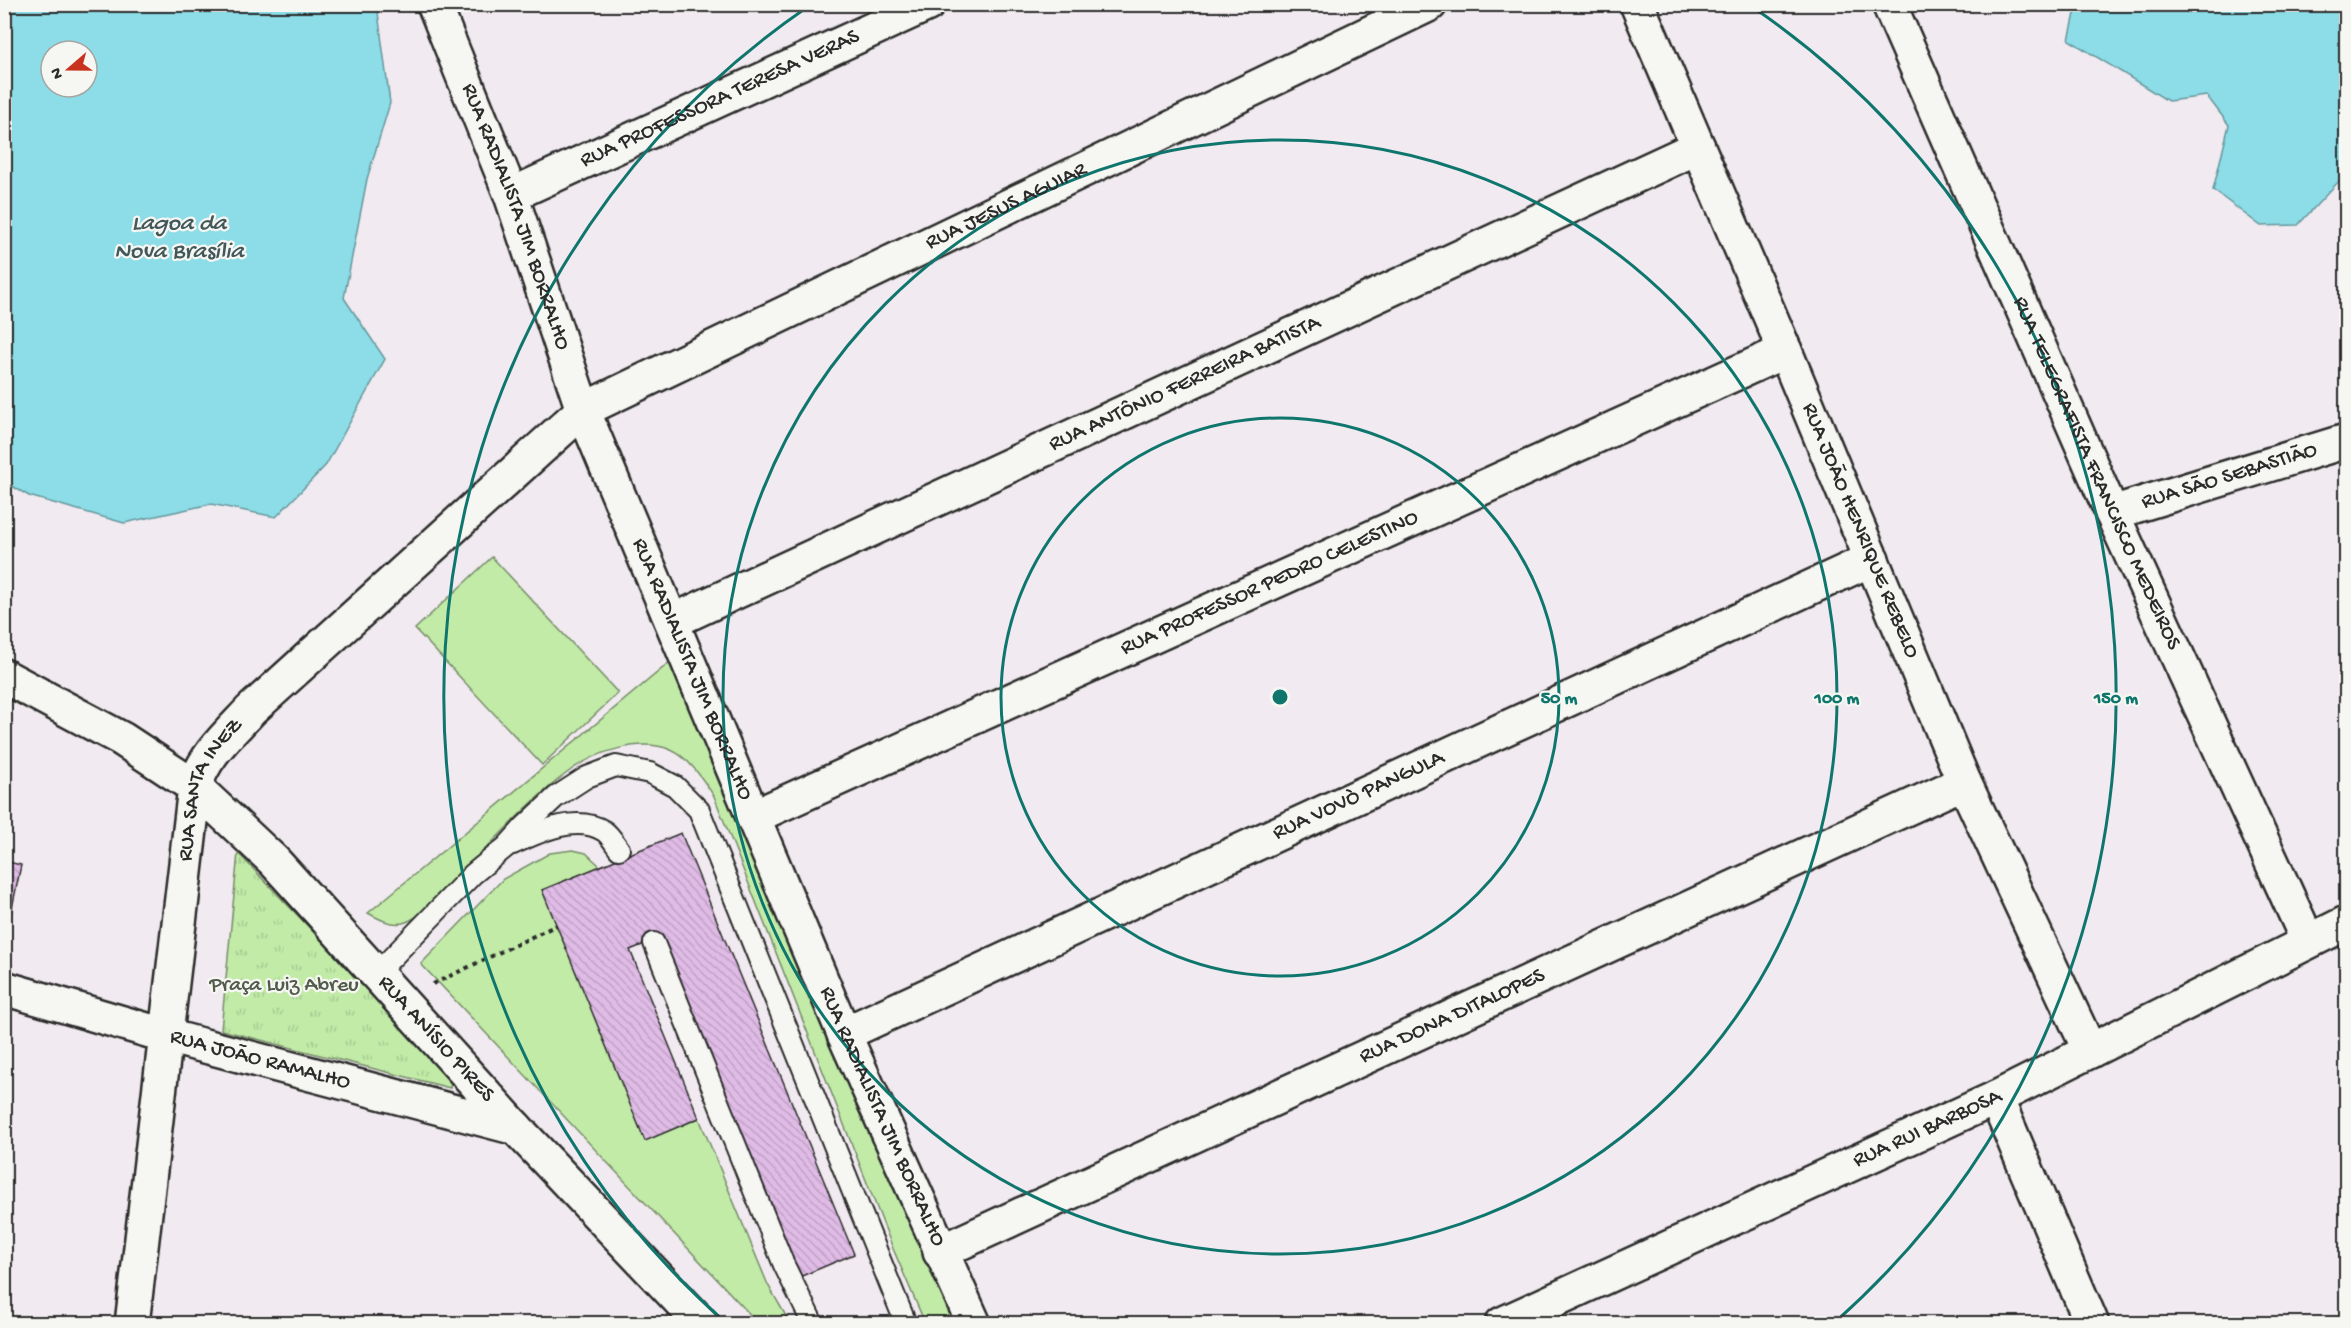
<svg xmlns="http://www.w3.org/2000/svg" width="2351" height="1328" viewBox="0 0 2351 1328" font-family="'Gochi Hand',sans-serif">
<defs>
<pattern id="park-tufts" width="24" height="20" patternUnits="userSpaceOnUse" patternTransform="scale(1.5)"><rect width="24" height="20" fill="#c1eba7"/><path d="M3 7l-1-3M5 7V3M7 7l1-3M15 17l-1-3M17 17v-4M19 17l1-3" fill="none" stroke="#a6ca90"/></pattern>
<pattern id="building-back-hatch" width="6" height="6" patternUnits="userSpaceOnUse" patternTransform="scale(1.5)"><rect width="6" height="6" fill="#dfbbe6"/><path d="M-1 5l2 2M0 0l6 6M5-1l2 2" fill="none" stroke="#c0a1c5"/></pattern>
</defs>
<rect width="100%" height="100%" fill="#f1eaf0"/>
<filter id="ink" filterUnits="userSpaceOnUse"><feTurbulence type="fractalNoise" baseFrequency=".0167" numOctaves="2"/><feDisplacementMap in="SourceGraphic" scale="12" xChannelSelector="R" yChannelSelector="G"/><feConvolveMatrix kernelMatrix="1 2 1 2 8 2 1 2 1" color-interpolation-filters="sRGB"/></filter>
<g filter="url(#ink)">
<g fill="#c1eba7" stroke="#768b69" stroke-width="1.5">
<path d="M492 557 618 693 542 765 415 629Z"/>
<path d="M681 653 971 1323H925L894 1251 714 796C702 779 691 759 671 750 641 737 596 752 571 770 528 801 492 844 455 880 441 894 425 915 406 922 393 927 379 919 368 913Z"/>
<path d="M573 850 586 853 600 866 645 1140 699 1118 768 1285 790 1323H758L421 964 503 879 550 853Z"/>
</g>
<path fill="url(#park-tufts)" stroke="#768b69" stroke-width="1.5" d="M238 853 452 1077 450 1088 221 1030Z"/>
<g fill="#8cdde7" stroke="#65969c" stroke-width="1.5" fill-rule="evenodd">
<path d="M5 4 377 5 390 103 367 179 344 298 385 359 326 465 276 517 211 504 124 523 29 496 5 482ZM51 51H87V87H51Z"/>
<path d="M2077 5H2346V177L2340 180 2298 225 2261 226 2213 190 2229 125 2207 96 2168 101 2069 40Z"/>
</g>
<g fill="url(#building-back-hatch)" stroke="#2b2b2b" stroke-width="1.5">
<path d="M4 810 12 811 4 847Z"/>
<path d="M681 833 854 1254 797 1278 657 939 630 950 699 1118 645 1141 542 890Z"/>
<path d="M4 861 21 865 5 942H4Z"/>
</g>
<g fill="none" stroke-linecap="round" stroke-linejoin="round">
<g stroke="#2b2b2b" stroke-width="24">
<g id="service">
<path d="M513 844C539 832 576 814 604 831 610 835 615 844 619 849"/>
<path d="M654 943 784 1265 813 1324"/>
<path d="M376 974 473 874 506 847 525 826 556 797 587 777 616 766 650 773 675 786 699 810 906 1324"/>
</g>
</g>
<g stroke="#2b2b2b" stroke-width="38">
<g id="minor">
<path id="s1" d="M434 4 511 195 583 410 844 1034 974 1324"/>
<path id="s2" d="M1637 4 1785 351 1964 782 2090 1051"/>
<path id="s3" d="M1889 4 2112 513 2308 941"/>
<path id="s4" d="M511 195 928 4"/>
<path id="s5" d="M2112 513 2346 441"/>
<path id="s6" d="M673 621 1698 147"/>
<path id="s7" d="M753 817 1785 351"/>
<path id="s8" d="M4 988 167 1036 516 1128"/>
<path id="s9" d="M844 1034 1872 559"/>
<path d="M1996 1098 2092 1324"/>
<path id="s10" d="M940 1252 1964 782"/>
<path id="s11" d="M132 1324 195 787C203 756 230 733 251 710L583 410 1430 4"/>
</g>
</g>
<g stroke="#2b2b2b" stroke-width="38">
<g id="tertiary">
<path id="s12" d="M4 676 122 739 195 787 274 861 516 1128 702 1324"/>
<path id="s13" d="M1502 1324 1996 1098 2346 923"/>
</g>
</g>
<path stroke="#2b2b2b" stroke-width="4" stroke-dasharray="4.5 4.5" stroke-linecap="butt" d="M433 984 557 925"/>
<use href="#service" stroke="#f6f6f2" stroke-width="20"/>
<use href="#minor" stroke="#f6f6f2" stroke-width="33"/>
<use href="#tertiary" stroke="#f6f6f2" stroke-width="33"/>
</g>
</g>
<g fill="none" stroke="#0f766e" stroke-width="3">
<circle cx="1280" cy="697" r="279"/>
<circle cx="1280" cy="697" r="557"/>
<path d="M726 1323A836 836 0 0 1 806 8M1754 8A836 836 0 0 1 1834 1323"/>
</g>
<g text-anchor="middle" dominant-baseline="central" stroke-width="4.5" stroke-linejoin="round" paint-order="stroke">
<g font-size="22" fill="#2b2b2b" stroke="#f6f6f2">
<text stroke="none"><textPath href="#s4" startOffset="230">RUA PROFESSORA TERESA VERAS</textPath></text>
<text stroke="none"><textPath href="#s11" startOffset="1554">RUA JESUS AGUIAR</textPath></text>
<text stroke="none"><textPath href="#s1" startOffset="228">RUA RADIALISTA JIM BORRALHO</textPath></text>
<text stroke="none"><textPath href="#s6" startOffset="564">RUA ANTÔNIO FERREIRA BATISTA</textPath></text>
<text stroke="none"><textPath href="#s3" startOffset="513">RUA TELEGRAFISTA FRANCISCO MEDEIROS</textPath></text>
<text stroke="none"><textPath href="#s5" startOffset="123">RUA SÃO SEBASTIÃO</textPath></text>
<text stroke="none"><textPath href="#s2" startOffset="572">RUA JOÃO HENRIQUE REBELO</textPath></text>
<text stroke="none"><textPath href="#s7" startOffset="567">RUA PROFESSOR PEDRO CELESTINO</textPath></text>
<text stroke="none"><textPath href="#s1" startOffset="714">RUA RADIALISTA JIM BORRALHO</textPath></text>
<text stroke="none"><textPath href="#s11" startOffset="543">RUA SANTA INEZ</textPath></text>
<text stroke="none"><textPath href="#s9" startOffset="567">RUA VOVÒ PANGULA</textPath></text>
<text stroke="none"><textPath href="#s10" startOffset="564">RUA DONA DITALOPES</textPath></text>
<text stroke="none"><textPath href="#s12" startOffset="570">RUA ANÍSIO PIRES</textPath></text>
<text stroke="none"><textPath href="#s8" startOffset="266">RUA JOÃO RAMALHO</textPath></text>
<text stroke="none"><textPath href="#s1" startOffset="1200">RUA RADIALISTA JIM BORRALHO</textPath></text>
<text stroke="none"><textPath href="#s13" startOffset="468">RUA RUI BARBOSA</textPath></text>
</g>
<g font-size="22" fill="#505b4a" stroke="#f6f6f2">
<text x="284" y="986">Praça Luiz Abreu</text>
</g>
<g font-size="24" font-style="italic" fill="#43585a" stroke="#f6f6f2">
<text x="179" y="224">Lagoa da<tspan x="179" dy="28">Nova Brasília</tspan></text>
</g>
</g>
<circle cx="1280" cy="697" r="9" fill="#0f766e" stroke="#f6f6f2" stroke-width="3"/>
<g font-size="18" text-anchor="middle" font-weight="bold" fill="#0f766e" stroke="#f6f6f2" stroke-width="4.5" stroke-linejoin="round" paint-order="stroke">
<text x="1559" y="703">50 m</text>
<text x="1837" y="703">100 m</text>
<text x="2116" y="703">150 m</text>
</g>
<rect width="2351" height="1328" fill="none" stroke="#f6f6f2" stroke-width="24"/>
<rect x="12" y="12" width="2327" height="1304" fill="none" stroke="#2b2b2b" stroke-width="2" filter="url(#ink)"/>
<g transform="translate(69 69) rotate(250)"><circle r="28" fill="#f6f6f2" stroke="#a5a5a2" stroke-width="1.5"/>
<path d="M0-4.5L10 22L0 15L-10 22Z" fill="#c8321e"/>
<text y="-9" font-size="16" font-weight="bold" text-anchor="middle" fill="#2b2b2b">N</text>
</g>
</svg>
